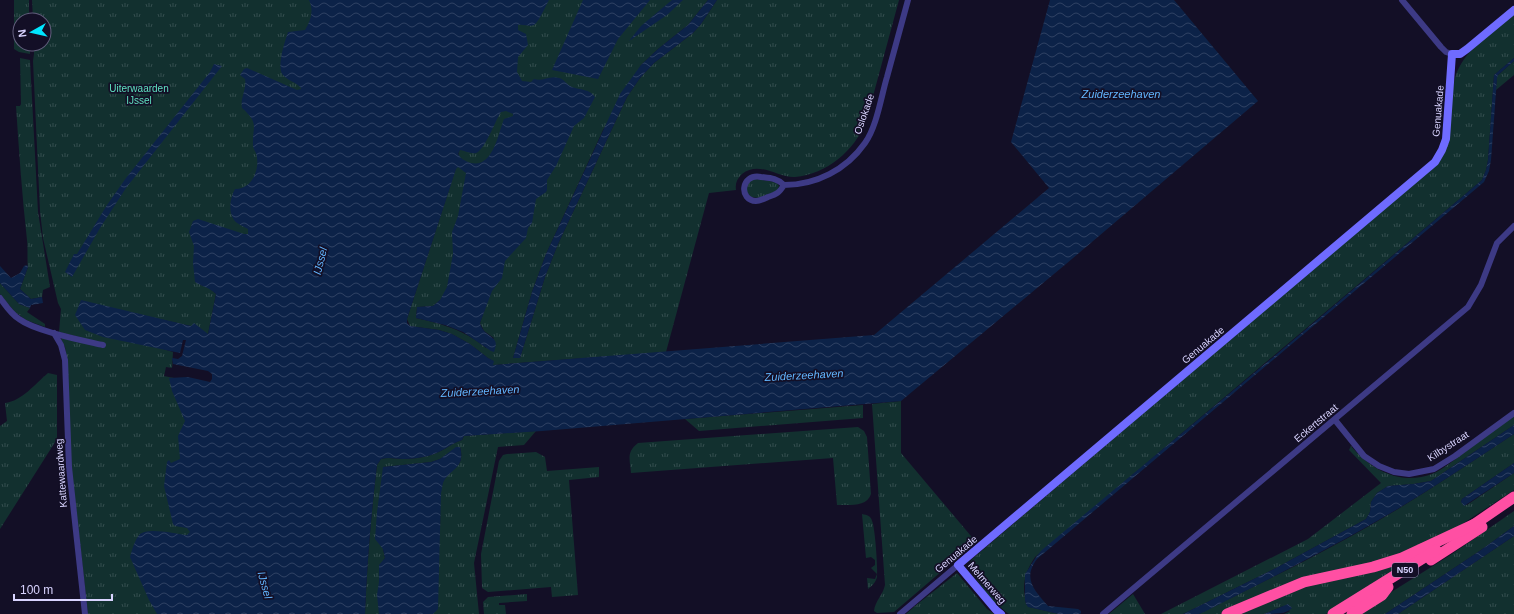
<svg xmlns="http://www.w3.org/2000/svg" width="1514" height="614" viewBox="0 0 1514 614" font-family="Helvetica,sans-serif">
<defs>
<pattern id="grass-tufts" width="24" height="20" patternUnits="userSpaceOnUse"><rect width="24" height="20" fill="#12302f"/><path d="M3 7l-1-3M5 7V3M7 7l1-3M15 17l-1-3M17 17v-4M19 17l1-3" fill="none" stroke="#344d4e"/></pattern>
<pattern id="water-waves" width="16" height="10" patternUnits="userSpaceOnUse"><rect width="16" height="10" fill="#0c2248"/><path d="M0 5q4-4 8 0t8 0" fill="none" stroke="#2f4163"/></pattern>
</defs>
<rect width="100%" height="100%" fill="#130f26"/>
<g fill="url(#grass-tufts)" fill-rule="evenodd">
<path d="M14 0H29V20H20V44H30V54L19 52 14 49Z"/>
<path d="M32 0H339L251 232 200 285 208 287 216 294 208 334 191 326 109 308 163 349 173 352 172 368 166 367 164 376 213 386 188 614H88L70 456 66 353 65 347 61 339 62 338 80 337 59 332 61 309 58 303 43 238 40 211 33 61 34 54V44H44V20H33Z"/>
<path d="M525 0H708L688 25 658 49 641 65 603 130 546 254 532 292 513 358H520L545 277 558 244 627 97 640 78 654 63 693 33 701 24 717 0H899L866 122C854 151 827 174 795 177 778 178 759 160 742 174 737 179 735 183 736 190L709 193 666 352 493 365V361L488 358 470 344 452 334 439 330 410 326 407 319 456 168 459 151ZM490 294 480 323 484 331 494 338 486 348C464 330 443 324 416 318L417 307 433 306 440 300Z"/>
<path d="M1514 14V58L1494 75 1488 160 1486 170 1482 180 1035 557C1024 574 1022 584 1026 604L1029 607 1059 614H1009L1006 612 991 599 971 572 969 564 972 559 1438 163 1455 78C1463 50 1492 32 1514 14Z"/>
<path d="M20 58 30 60 38 212 50 287 43 290 42 297 31 299 20 289 28 267C27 263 28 247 27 240 22 196 19 151 16 106H20L21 104Z"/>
<path d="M1514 61V75L1496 90 1497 76Z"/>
<path d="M756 179 776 182 779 186 777 191 759 198 751 197 746 191 749 181Z"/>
<path d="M0 283 19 304 30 308 27 312 45 324V327L26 320 15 312 0 294Z"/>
<path d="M48 373 57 375V439L0 529V426L7 421 5 403C22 401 35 384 48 373Z"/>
<path d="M901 401V453L976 542 894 612 877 613 874 611C875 601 883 595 885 585L872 404Z"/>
<path d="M863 405V418L699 431 685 419Z"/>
<path d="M1514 415V425L1431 481 1413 484 1388 486 1377 493 1371 502 1370 512 1366 519 1276 568 1183 614H1161L1308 539 1381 483 1349 450 1351 446C1371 470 1401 486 1432 474 1444 469 1455 459 1465 452 1481 440 1498 427 1514 415Z"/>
<path d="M858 427 864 431 867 437 871 494C867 507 849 505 837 505L833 458 631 473C630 460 626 452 638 443Z"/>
<path d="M536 431 524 445 498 447 474 563 479 614H365C367 564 371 515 377 465L381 459C389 457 395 459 403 459 411 459 420 458 428 456 441 453 450 444 462 440L464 436ZM460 447C466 468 450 468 443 482 438 492 441 515 440 527L382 562 385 558 383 549V467L431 462 440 459Z"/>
<path d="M1514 434V463L1462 499 1461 502 1467 505 1514 473V490L1450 532 1410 552 1284 585 1220 614H1199C1257 585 1315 557 1371 525 1420 497 1467 465 1514 434Z"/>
<path d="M536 452 545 457 547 471 599 467V477L569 480 578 595 552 597 551 587 488 592 482 588 481 554 499 461 503 455 507 454Z"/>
<path d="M1514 511V526L1481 550 1385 614H1345L1385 596 1452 554Z"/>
<path d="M862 514C867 515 871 516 872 521 875 526 878 570 877 577 876 582 872 586 868 589L867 578 875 579 877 574 871 568 875 565V560L871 557 866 558Z"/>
<path d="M1514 536V614H1398L1401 612Z"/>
<path d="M1431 547 1326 614H1284L1290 611 1283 606 1264 614H1232L1301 585Z"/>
<path d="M957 573 987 609 994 614H906L915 606Z"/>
<path d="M527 594V601L499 603V605H505L506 614H484L483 602 488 597Z"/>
<path d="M1133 594 1145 614H1109Z"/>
</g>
<g fill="url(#water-waves)" fill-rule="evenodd">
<path d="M309 0H549C546 5 539 22 534 25 529 27 523 24 518 25V30L526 34 528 45 518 57 517 72 522 81 531 82 534 79C542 82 550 75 559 78 564 79 567 85 572 87 580 90 590 89 595 97L584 118 574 126 556 166 547 180V190L546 192 536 199 532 223 528 228 526 238 505 261 502 278 492 291 480 323C481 327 483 330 485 332 493 339 499 339 494 352L491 351 463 332 445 325 416 318 417 307 433 306 440 300 447 287 453 254 452 232 458 216 466 173 458 167 456 169 407 319V323L410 326 439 330 452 334 470 344 488 358 494 361 493 365 874 335 1049 188 1011 142 1050 0H1174L1258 101 1066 264 901 401 542 431 464 436 462 440C450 444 441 453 428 456 420 458 411 459 403 459 396 459 389 457 381 459L377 465C371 515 367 564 365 614H157L149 600 130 557C132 550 135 539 140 534 148 527 177 534 187 535L190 532 187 528 175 526 173 524 164 486 167 462 169 460 171 463 180 459 178 436 185 421 172 391 169 378 188 377 210 382 212 379V374L208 371 173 364 172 358 178 359 182 356 186 340H183L180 353 103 337 85 330 75 315 81 300 191 326 194 323 208 334 216 294C209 287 203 287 195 282L193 263 194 246 189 232 193 221 198 219 244 234H248V229C243 226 237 224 234 220 228 211 230 198 235 189 251 189 259 172 257 158 257 153 254 151 253 146 252 126 260 124 242 108 240 98 247 89 245 79L240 75 244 69 247 68 297 90 301 89V88C296 82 288 81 283 75 276 68 285 41 288 32L305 30C311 20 314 11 309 0ZM506 111 513 114V116L504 119C498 134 493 168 471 163 465 161 461 159 458 154L460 150C465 151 471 154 476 153 485 150 495 121 501 112Z"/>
<path d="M583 0H650L618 39 598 79 552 70Z"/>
<path d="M672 0H683L667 15 629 41 641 26Z"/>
<path d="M708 0H717L701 24 693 33 654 63 640 78 627 97 558 244 545 277 520 358H513L532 292 546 254 620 94 641 65 658 49 688 25Z"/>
<path d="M1514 58V61L1498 75 1497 78 1491 160 1489 171 1484 182 1037 559C1022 579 1035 591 1048 606L1078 609 1081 611V613L1080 614H1059L1028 607 1026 604 1025 600V574C1031 566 1034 558 1043 549L1278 353 1482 180 1486 170 1488 160 1494 75Z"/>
<path d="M214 64 222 66 126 188 100 228 72 277 65 272 74 254H77L107 205 126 178 210 72Z"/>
<path d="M27 265 28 267 20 289 31 299 42 297 43 303 31 305 30 308 19 304 0 283V266L11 278 20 273 24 266Z"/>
<path d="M1514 425V434C1467 465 1420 497 1370 525 1317 555 1261 583 1206 611L1199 614H1183L1276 568 1366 519 1370 512 1371 502 1377 493 1388 486 1413 484 1431 481Z"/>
<path d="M456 447H460C466 469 449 469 443 483 442 486 442 490 441 493L438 609 433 614H379L377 595 379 582V565L385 558 383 549 375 539 377 512 383 467 431 462 440 459Z"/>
<path d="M1514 463V473L1464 506 1461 502 1462 499Z"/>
<path d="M1514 526V536L1401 612 1398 614H1385L1481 550Z"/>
<path d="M1288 604 1292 608C1287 614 1273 614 1264 614Z"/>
</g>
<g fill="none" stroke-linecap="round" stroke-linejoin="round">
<g stroke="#3d3a85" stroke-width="6">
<path d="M1402 0 1441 47 1446 52 1452 54"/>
<path d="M784 185C779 193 777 194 768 197 764 199 760 201 756 201 739 201 740 173 761 177 770 178 777 178 784 185 816 185 846 170 865 143 877 126 881 97 887 77 894 51 901 26 908 0"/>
<path d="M0 298C6 306 11 314 19 319 35 331 81 340 103 345"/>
<path d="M54 333 61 345 65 360 69 467 85 614"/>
<path d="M1335 420 1364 456 1379 466 1394 472 1409 474 1434 469 1455 456 1514 413"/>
<path d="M900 614 958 565"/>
<path d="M1103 614 1468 307 1481 285 1497 243 1514 226"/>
</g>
<path stroke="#6f6bff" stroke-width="8" d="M1001 614 996 610 958 565 1435 162 1442 150 1446 139 1452 54H1460L1467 49 1514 10"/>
<g stroke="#ff4fa3" stroke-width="11">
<path d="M1469 528 1514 497"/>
<path d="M1431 560 1482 527"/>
<path d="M1227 614 1304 582 1373 567 1402 558 1475 524"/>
<path d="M1333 614 1436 550"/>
<path d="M1352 614 1382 595 1388 587"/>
</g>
</g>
<g text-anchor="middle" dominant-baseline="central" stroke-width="3.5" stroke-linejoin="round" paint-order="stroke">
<rect fill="#130f26" stroke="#9e99be" stroke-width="1" x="1392" y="563" width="26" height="14" rx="3"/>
<g font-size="9" font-weight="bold" fill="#d9d4ff">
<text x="1405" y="570">N50</text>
</g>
<g font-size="10" fill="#5fe0c0" stroke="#130f26">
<text x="139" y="88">Uiterwaarden<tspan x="139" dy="12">IJssel</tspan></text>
</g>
<g font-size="10" fill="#d9d4ff" stroke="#130f26">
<text transform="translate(1438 111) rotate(-85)">Genuakade</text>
<text transform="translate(864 114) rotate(-71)">Oslokade</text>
<text transform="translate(1203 345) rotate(-40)">Genuakade</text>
<text transform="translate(1316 423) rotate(-40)">Eckertstraat</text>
<text transform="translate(1448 446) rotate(-33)">Kilbystraat</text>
<text transform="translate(61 473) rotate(-94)">Kattewaardweg</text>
<text transform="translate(956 554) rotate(-40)">Genuakade</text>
<text transform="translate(987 583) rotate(49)">Melmerweg</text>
</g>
<g font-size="11" font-style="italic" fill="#62b6ff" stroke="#130f26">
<text x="1121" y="94">Zuiderzeehaven</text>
<text transform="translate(320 261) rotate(-76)">IJssel</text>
<text transform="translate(804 375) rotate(-3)">Zuiderzeehaven</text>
<text transform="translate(480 391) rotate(-3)">Zuiderzeehaven</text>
<text transform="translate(265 585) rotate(75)">IJssel</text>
</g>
</g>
<g transform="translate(32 32) rotate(262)"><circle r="19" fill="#130f26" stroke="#625e7d"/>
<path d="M0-3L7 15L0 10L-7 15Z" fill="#00e5ff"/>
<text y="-6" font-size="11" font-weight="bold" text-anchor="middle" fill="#d9d4ff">N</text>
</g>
<path d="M14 594v6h98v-6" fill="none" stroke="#d9d4ff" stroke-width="2"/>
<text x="20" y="594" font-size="12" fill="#d9d4ff" stroke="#130f26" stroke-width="3" paint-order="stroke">100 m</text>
</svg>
